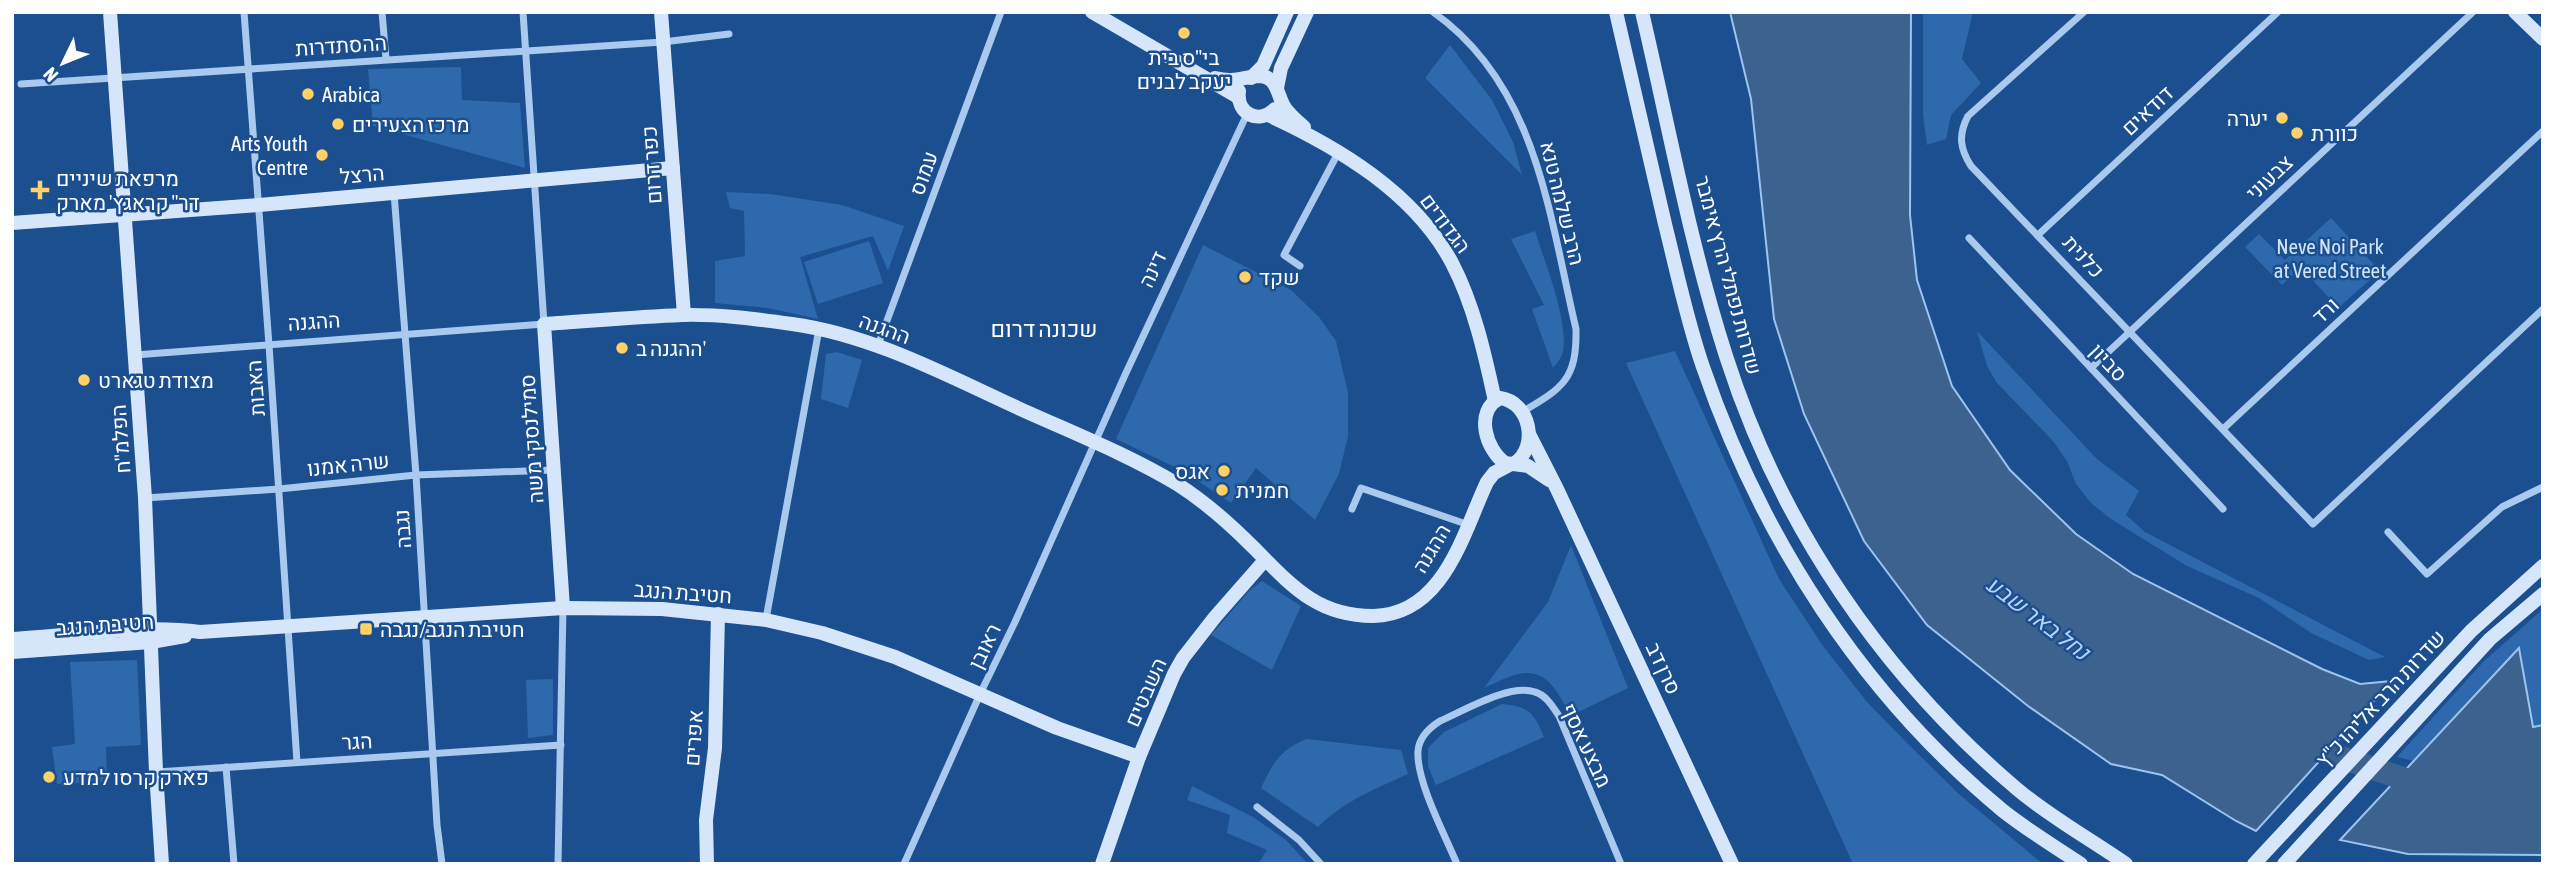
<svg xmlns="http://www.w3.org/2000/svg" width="2555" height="876" viewBox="0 0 2555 876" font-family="'Asap Condensed',Heebo,sans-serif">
<rect width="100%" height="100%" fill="#1b4f8f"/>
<g fill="#2e69ad">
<path d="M1923 12H1973L1962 59 1981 83 1951 115 1946 139 1927 145 1923 114Z"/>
<path d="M1450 45 1492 100 1513 142 1522 175 1425 78Z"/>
<path d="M461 67 462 100 520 103 525 168 373 126 368 69Z"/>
<path d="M726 192 770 194 842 205 904 226 888 271 873 236 800 257 818 319 768 308 715 303V261L745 256 744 211 730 208Z"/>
<path d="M2331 218 2380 271 2338 308 2309 276 2298 270 2282 285 2245 247 2259 234 2285 260Z"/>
<path d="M1535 231C1544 261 1571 325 1562 355 1560 360 1556 364 1553 368L1532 309 1544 305 1511 239Z"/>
<path d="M869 241 883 283 818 304 804 262Z"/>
<path d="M1203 245 1291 290 1319 317 1336 341 1348 393V436L1339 474 1315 520 1256 468 1231 503 1183 471 1116 439Z"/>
<path d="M1977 331 2097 459 2139 491 2126 515 2145 532 2385 657 2369 660 2311 633 2259 598 2187 566 2111 519 2091 503 2076 484 2067 461 2053 441 1996 382 1987 366Z"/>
<path d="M1675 351 1779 579 1823 646 1867 702 1908 744 1960 795 2043 864H1853L1626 363Z"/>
<path d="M837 352 862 360 848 408 821 399 826 354Z"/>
<path d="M1571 545 1628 688 1570 716C1562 699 1550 673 1528 673 1515 672 1496 683 1484 688L1548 602Z"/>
<path d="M1262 581 1301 606 1272 670 1211 635 1250 590Z"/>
<path d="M2543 609V758L2492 779 2397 757 2484 661Z"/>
<path d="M137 660 141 745 106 747 107 782 57 784 52 747 75 744 70 662Z"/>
<path d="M553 679V735L528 738 526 680Z"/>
<path d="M1502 704C1530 707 1533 712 1544 737L1436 785 1428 766V748L1444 732Z"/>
<path d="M1307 739 1401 750 1408 774C1375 789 1344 801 1318 827L1261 788C1274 762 1279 750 1307 739Z"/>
<path d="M1192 786 1253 817 1286 840 1308 864H1258L1267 850 1227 833 1230 815 1187 800Z"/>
</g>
<g fill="#3c6290" stroke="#9cc4f0" stroke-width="2">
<path d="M1730 12H1911L1910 215 1917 280 1952 386 2010 470 2076 534 2133 574 2322 669 2360 684 2392 681 2256 831 2236 821 2162 775 2111 764 2028 706 1927 625 1864 541 1804 414 1774 319 1751 99Z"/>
<path d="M2519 648 2533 727 2543 725V855L2408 854 2340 840Z"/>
</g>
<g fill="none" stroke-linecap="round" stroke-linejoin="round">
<path stroke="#3c6290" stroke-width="23" d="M2298 743 2428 787"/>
<g stroke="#a9c9ee" stroke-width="7">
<path d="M244 12 269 345 297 762"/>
<path d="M382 12 386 59"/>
<path d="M1433 12C1537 85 1549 215 1576 329 1577 379 1563 388 1522 412"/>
<path d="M2084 12 1968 116C1958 135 1960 149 1971 166L2313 524 2543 309"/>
<path d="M21 84 663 42 729 34"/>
<path d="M394 193 416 475 437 825 442 864"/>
<path d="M2039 234 2278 12"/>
<path d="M1969 238 2223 509"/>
<path d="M1300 266 1284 255 1338 153"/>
<path d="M878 345 1001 12"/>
<path d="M135 355 544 324 523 12"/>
<path d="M2091 368 2473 12"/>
<path d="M2223 429 2543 131"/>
<path d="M145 498 279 489 416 475 553 470"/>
<path d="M1352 509 1361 488 1469 525"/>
<path d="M2388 532 2427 574 2502 507 2543 487"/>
<path d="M766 619 819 329"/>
<path d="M226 767 234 864"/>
<path d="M157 772 561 745"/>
<path d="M1257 807 1299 840 1321 864"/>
<path d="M558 864 563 608"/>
<path d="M904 864 981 692 1015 622 1125 375 1247 114"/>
<path d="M1457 864C1445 835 1416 781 1418 751 1419 737 1429 728 1440 721 1463 711 1510 683 1535 692 1546 695 1553 707 1559 716L1621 864"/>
</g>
<g stroke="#d6e6fa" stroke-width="14">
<path d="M110 12 145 498 156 772 162 864"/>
<path d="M661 12 684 315"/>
<path d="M1092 12 1238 97"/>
<path d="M1616 12C1632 83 1649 153 1665 224 1677 272 1687 321 1703 367 1762 539 1862 694 2002 810 2027 830 2054 846 2081 864"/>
<path d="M1642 12C1669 127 1690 244 1726 356 1780 525 1882 675 2017 789 2050 817 2090 839 2126 864"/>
<path d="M2515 12 2543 39"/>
<path d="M1215 78C1235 83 1242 77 1259 76 1278 76 1277 96 1285 108 1290 115 1297 121 1304 127"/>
<path d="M1251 78 1263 66 1287 12"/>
<path d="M1277 88 1281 68 1307 12"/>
<path d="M1239 91C1236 114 1259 125 1275 109"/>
<path d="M1268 115C1338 147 1415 193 1452 263 1474 305 1485 355 1495 401"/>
<path d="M12 223 259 205 673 168"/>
<path d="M1529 434 1557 489 1732 864"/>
<path d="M1515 463C1539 446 1530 402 1500 398 1474 411 1486 450 1505 463L1528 466 1549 480"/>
<path d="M563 608 544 324C590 321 636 317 682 315 718 314 756 319 792 324 872 335 946 375 1018 408 1071 432 1127 454 1177 484 1204 501 1231 525 1253 547 1290 584 1316 616 1373 616 1444 615 1463 533 1487 482L1494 473 1511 464"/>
<path d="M12 639C73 636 140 624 200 632L563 608 662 609 766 620 822 633 895 657 1057 728 1139 757"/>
<path d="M12 652 151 642 185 636"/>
<path d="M707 864 706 820 715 748 718 614"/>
<path d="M1102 864 1139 757 1174 674 1183 658 1215 617 1265 560"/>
<path d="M2254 864 2471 631 2543 566"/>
<path d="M2284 864 2490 639 2543 594"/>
</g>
</g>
<g fill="#ffd166" stroke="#1b4f8f" stroke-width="2.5">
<circle cx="1184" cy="33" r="7"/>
<circle cx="308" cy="94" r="7"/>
<circle cx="2282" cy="118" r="7"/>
<circle cx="338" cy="124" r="7"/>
<circle cx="2297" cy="133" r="7"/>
<circle cx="322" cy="155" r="7"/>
<path d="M36.5 179.5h7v7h7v7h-7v7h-7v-7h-7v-7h7z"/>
<circle cx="1245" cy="277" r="7"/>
<circle cx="622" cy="348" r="7"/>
<circle cx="84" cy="380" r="7"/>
<circle cx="1224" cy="471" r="7"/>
<circle cx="1222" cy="490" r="7"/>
<rect x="359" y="622" width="14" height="14" rx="3.5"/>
<circle cx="49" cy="777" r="7"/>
</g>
<g text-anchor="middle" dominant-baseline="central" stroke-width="5" stroke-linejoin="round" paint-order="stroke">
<g font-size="21" fill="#fff" stroke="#1b4f8f">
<text transform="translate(341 45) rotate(-4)">ההסתדרות</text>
<text transform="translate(2147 110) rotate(-43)">דודאים</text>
<text transform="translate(651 165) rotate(-94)">כפר דרום</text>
<text transform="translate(923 173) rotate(-70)">עמוס</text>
<text transform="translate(362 174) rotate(-5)">הרצל</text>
<text transform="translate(2269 177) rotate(-43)">צבעוני</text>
<text transform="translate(1563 203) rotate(76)">הרב שלמה טנא</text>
<text transform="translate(1446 223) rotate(53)">הגדודים</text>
<text transform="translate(2084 256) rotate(47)">כלנית</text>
<text transform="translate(1152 269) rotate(-65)">דינה</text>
<text transform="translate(1729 275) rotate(75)">שדרות נפתלי הרץ אימבר</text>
<text transform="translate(2325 310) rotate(-43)">ורד</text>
<text transform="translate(314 321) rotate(-4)">ההגנה</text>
<text transform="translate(885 328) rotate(20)">ההגנה</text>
<text transform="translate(2109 362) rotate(47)">סביון</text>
<text transform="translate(255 388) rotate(-94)">האבות</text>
<text transform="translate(120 439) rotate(-94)">הפלמ"ח</text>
<text transform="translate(531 439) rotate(-94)">סמילנסקי משה</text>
<text transform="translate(348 464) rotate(-6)">שרה אמנו</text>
<text transform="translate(402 529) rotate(-94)">נגבה</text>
<text transform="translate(1431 548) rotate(-59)">ההגנה</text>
<text transform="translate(683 592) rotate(4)">חטיבת הנגב</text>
<text transform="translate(105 624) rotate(-4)">חטיבת הנגב</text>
<text transform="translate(984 646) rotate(-64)">ראובן</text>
<text transform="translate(1664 668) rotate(65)">סרן דב</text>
<text transform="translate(1145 692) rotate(-66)">השבטים</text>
<text transform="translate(2380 698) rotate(-47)">שדרות הרב אליהו כ"ץ</text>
<text transform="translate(693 738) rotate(-86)">אפרים</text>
<text transform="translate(357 741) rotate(-3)">הגר</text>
<text transform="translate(1587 745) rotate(65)">מבצע אסף</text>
</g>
<g font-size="21" fill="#fff" stroke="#1b4f8f" text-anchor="start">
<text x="1184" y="57" text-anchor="middle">בי"ס בית<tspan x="1184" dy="24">יעקב לבנים</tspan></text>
<text x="322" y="94">Arabica</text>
<text x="2268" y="118" text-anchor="end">יערה</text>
<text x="352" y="124">מרכז הצעירים</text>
<text x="2311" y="133">כוורת</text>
<text x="308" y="143" text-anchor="end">Arts Youth<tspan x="308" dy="24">Centre</tspan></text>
<text x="56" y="178">מרפאת שיניים<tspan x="56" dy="24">דר" קראגץ' מארק</tspan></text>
<text x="1259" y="277">שקד</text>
<text x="636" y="348">ההגנה ב'</text>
<text x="98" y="380">מצודת טגארט</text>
<text x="1210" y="471" text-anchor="end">אגס</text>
<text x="1236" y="490">חמנית</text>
<text x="380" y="629">חטיבת הנגב/נגבה</text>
<text x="63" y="777">פארק קרסו למדע</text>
</g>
<g font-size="21" fill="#cfe3fa" stroke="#1b4f8f">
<text x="2330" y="246">Neve Noi Park<tspan x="2330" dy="24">at Vered Street</tspan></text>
</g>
<g font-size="23" fill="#fff" stroke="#1b4f8f">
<text x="1044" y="329">שכונה דרום</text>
</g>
<g font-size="23" font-style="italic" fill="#b5d3f5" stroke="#1b4f8f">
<text transform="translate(2038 618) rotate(37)">נחל באר שבע</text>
</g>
</g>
<rect width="2555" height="876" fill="none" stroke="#ffffff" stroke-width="28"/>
<g transform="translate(63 63) rotate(227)" stroke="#1b4f8f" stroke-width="5" paint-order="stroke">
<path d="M0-5L12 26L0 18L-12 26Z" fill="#ffffff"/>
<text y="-10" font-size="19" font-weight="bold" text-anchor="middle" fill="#ffffff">N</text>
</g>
</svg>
